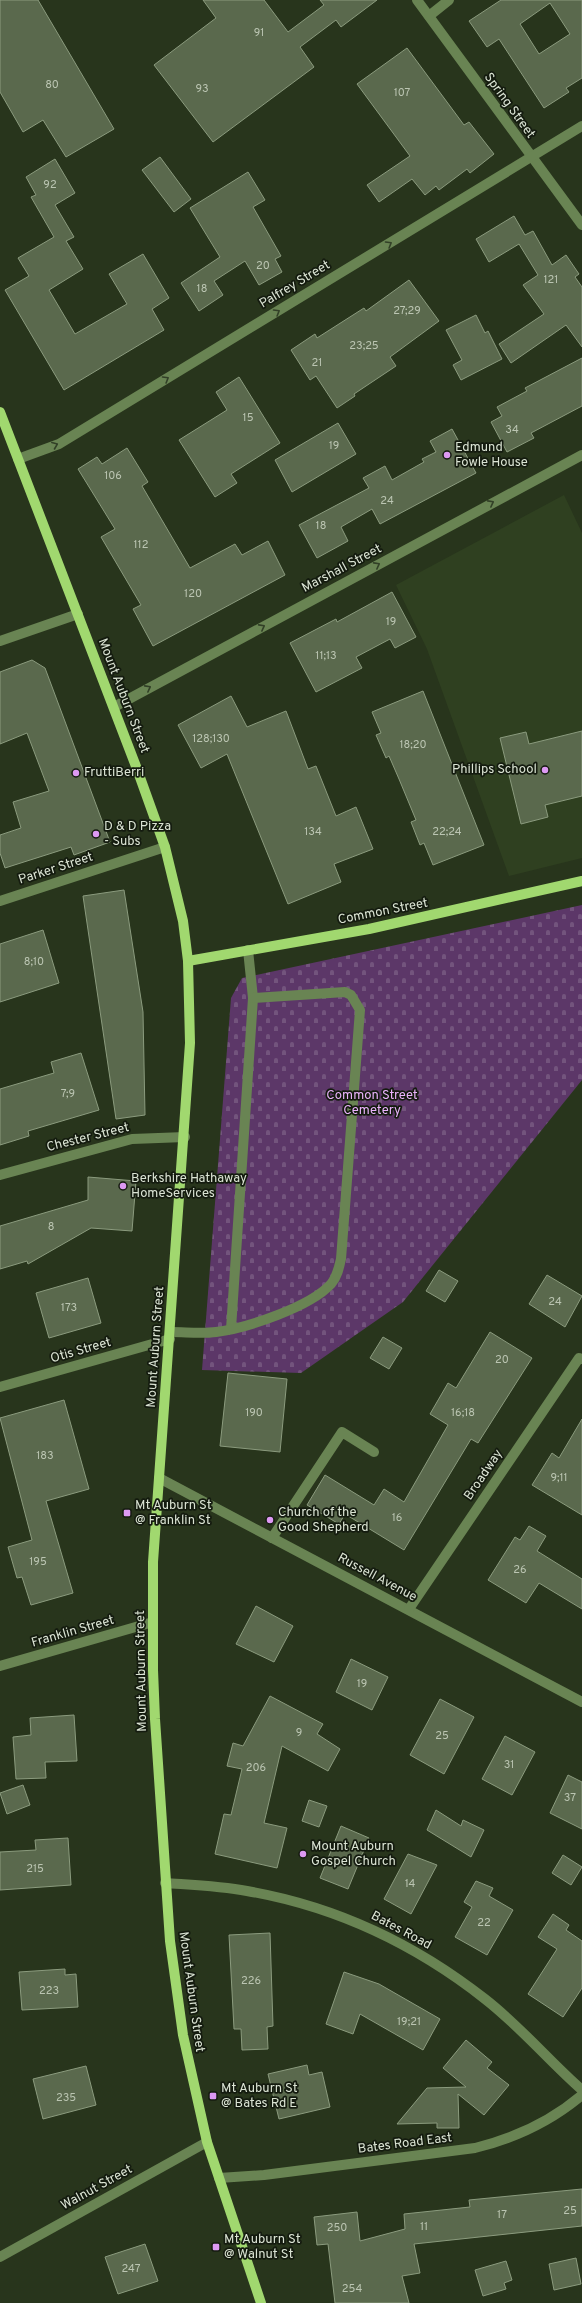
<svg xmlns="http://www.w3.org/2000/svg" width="582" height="2303" viewBox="0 0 582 2303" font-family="Overpass,sans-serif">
<defs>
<pattern id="cemetery-stones" width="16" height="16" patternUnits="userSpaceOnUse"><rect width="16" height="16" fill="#5c3768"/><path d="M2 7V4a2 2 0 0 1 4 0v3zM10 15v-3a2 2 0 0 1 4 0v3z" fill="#73547d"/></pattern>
</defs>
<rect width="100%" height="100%" fill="#28351c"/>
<path fill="#2f4020" d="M564 495 582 533V858L509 876 427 649 396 585Z"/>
<path fill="url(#cemetery-stones)" d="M582 905V1080L403 1302 301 1373 202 1370 231 998 242 978Z"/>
<g fill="#5a694d" stroke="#8b9b7e" fill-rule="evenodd">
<path d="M0 0H38L114 129 66 157 43 120 23 132 0 92Z"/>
<path d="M203 0H264L288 32 324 5 320 0H377L341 27 336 20 300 47 314 67 213 142 154 65 216 18Z"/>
<path d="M501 0H582V78L566 88 569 92 544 108 499 39 487 47 469 21ZM550 3 570 34 539 54 520 24Z"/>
<path d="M407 48 464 125 469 122 494 154 470 173 467 169 439 190 436 186 425 195 412 179 379 202 367 185 410 156 357 84Z"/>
<path d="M160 157 191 199 174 212 142 170Z"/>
<path d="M55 159 75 193 55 205 74 237 66 241 83 269 49 290 75 334 127 304 109 274 143 254 169 298 152 309 164 330 64 390 5 290 29 276 18 258 54 237 31 197 36 195 26 177Z"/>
<path d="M248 172 265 200 253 207 281 256 275 259 282 272 259 285 245 261 214 281 223 295 199 311 181 283 220 257 190 208Z"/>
<path d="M514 216 525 235 533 231 552 265 566 255 579 274 575 277 582 287V347L566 325 511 363 499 344 544 314 523 285 538 275 519 244 489 262 476 239Z"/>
<path d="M409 280 439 321 390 357 396 366 354 394 355 396 337 408 316 376 310 380 291 350 315 334 317 338 364 308 366 311Z"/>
<path d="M476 315 485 333 488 331 502 359 461 380 453 365 462 360 446 330Z"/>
<path d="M582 358V406L531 433 534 438 507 452 491 422 502 416 497 407 527 391 525 388Z"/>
<path d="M239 377 280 443 231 474 237 483 215 497 179 440 227 410 216 392Z"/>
<path d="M338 423 356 454 292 492 275 460Z"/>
<path d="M452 429 476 473 380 524 372 509 341 527 348 541 317 558 299 525 369 488 363 478 385 466 392 480 424 462 422 459 436 452 430 441Z"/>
<path d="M127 448 148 482 142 486 190 568 235 544 242 555 268 541 285 575 153 646 133 609 141 605 101 537 115 529 78 469 97 457 102 464Z"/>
<path d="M392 592 416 637 395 648 390 639 356 657 362 668 316 692 290 643 336 619 337 622Z"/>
<path d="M32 660 45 668 110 842 74 855 71 847 5 868 0 853V835L21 828 13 802 49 791 27 733 0 744V672Z"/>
<path d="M423 691 484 845 433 865 424 843 420 845 411 822 416 820 399 779 389 756 386 758 376 735 381 733 372 712Z"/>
<path d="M231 696 247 727 286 711 308 769 316 766 336 816 356 807 373 849 334 864 341 882 288 904 227 754 201 768 178 725Z"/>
<path d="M582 731V796L545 805 548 817 521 824 500 738 526 732 529 744Z"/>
<path d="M124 890 143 1012 145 1115 116 1119 83 896Z"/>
<path d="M43 930 59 983 0 1002V944Z"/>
<path d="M81 1053 99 1110 28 1131 29 1136 0 1145V1089L54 1073 51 1062Z"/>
<path d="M88 1177 136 1181 132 1231 91 1228 28 1264 27 1261 0 1269V1226L88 1200Z"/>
<path d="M439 1270 458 1281 445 1302 426 1291Z"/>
<path d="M547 1275 582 1296 565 1327 529 1304Z"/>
<path d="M88 1278 101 1323 49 1338 36 1293Z"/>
<path d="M490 1332 532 1358 478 1443 471 1439 404 1550 345 1514 339 1524 307 1505 325 1475 374 1505 384 1489 404 1502 448 1425 430 1414 448 1383 456 1388Z"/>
<path d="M383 1337 402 1348 389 1369 370 1358Z"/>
<path d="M228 1373 287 1379 280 1452 220 1446Z"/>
<path d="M64 1400 89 1489 46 1501 73 1593 31 1605 22 1577 17 1578 8 1547 32 1540 0 1418Z"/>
<path d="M582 1419V1515L532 1485 552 1453 559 1458Z"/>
<path d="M529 1526 546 1536 537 1551 582 1579V1609L539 1583 526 1603 488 1580 515 1537 520 1540Z"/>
<path d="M256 1606 293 1626 274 1662 236 1644Z"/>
<path d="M351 1659 388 1677 372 1710 336 1692Z"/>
<path d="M270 1696 323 1724 317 1734 340 1749 328 1771 282 1746 264 1823 287 1828 277 1868 215 1854 224 1814 231 1815 242 1769 227 1766 233 1743 243 1746Z"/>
<path d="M440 1699 474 1717 444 1774 410 1755Z"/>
<path d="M74 1715 77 1761 45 1762 46 1778 16 1779 13 1737 31 1735 30 1718Z"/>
<path d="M505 1736 535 1752 512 1795 482 1779Z"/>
<path d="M568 1775 582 1782V1829L550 1813Z"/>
<path d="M23 1785 30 1805 7 1814 0 1793Z"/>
<path d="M309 1800 327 1806 319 1827 302 1821Z"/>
<path d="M436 1810 461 1826 463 1820 484 1830 471 1857 427 1830Z"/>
<path d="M341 1826 369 1838 348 1889 320 1878Z"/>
<path d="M68 1838 71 1885 0 1890V1852L36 1850 35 1840Z"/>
<path d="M408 1854 437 1865 411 1914 384 1899Z"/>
<path d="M563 1855 582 1867 571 1885 552 1873Z"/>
<path d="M476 1881 493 1888 489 1896 513 1910 487 1955 455 1937 472 1907 464 1902Z"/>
<path d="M553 1914 569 1925 566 1930 582 1941V1988L563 2017 528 1994 557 1949 538 1937Z"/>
<path d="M270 1933 273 2026 267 2027 268 2049 242 2050 241 2029H234L229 1935Z"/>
<path d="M65 1969V1975L76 1974 78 2007 22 2010 19 1972Z"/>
<path d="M344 1972 379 1984 440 2019 423 2050 360 2014 353 2034 326 2024Z"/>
<path d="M466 2040 492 2062 487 2068 509 2085 484 2115 458 2094 459 2128H437V2123L397 2124 427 2088 466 2087 443 2068Z"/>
<path d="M307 2065 309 2075 322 2072 330 2107 279 2119 268 2074Z"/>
<path d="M86 2066 96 2105 43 2119 33 2079Z"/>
<path d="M582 2189V2226L414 2244 420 2273 402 2276 409 2303H335L328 2244 317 2245 314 2217 357 2212 360 2241 405 2229 404 2214 470 2207 469 2200Z"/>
<path d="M145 2244 158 2281 118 2294 105 2257Z"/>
<path d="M576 2258 581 2284 554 2290 549 2264Z"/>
<path d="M506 2261 512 2280 504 2283 506 2289 483 2296 475 2270Z"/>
</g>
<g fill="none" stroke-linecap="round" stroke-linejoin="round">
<g stroke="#698453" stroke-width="10">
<path d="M417 0 582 225"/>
<path d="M429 16 449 0"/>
<path d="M18 459 59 444 582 126"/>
<path d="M0 641 78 614"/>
<path d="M114 707 582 455"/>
<path d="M0 901 165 847"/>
<path d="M0 1175 132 1139 185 1137"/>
<path d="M231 1329 253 998 248 950"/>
<path d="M171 1332C186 1332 201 1334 216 1332 247 1328 310 1307 331 1284 337 1277 339 1268 341 1259L360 1010 351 995 345 992 253 998"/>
<path d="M0 1387 170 1339"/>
<path d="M159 1478 582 1702"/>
<path d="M272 1538 342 1432 374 1452"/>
<path d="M409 1609 579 1358 582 1359"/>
<path d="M0 1666 153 1622"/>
<path d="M165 1883C193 1885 220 1886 247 1891 334 1906 415 1944 485 1999 521 2027 548 2060 582 2090"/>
<path d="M219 2178 264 2175 475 2148C516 2138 550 2122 582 2095"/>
<path d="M0 2257 207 2142"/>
</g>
<g stroke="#a1d86f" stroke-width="10">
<path d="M0 412 137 769 165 847 183 921 188 961 190 1043 153 1562V1670L155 1719 170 1941 183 2035 207 2142 261 2303"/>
<path d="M188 961 369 929 582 881"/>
</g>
</g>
<defs><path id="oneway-chevron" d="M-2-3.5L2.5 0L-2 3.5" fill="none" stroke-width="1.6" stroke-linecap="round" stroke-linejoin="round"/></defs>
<g stroke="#324027">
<use href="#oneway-chevron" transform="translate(389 244) rotate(-31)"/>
<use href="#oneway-chevron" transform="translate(277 312) rotate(-31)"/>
<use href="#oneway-chevron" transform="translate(166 379) rotate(-31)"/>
<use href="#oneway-chevron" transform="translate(55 445) rotate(-22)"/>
<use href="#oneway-chevron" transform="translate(491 503) rotate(-28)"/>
<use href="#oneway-chevron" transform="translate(377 565) rotate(-28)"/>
<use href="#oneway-chevron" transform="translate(262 627) rotate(-28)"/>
<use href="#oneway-chevron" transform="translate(148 688) rotate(-28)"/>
</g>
<g fill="#dd99f3" stroke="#141b0f" stroke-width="1.5">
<circle cx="447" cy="455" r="4"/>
<circle cx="545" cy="770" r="4"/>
<circle cx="76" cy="773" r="4"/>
<circle cx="96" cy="834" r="4"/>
<circle cx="123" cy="1186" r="4"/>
<rect x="123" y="1509" width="8" height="8" rx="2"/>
<circle cx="270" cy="1520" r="4"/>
<circle cx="303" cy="1854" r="4"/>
<rect x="209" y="2092" width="8" height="8" rx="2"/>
<rect x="212" y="2243" width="8" height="8" rx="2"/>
</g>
<g text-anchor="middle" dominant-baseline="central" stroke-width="3.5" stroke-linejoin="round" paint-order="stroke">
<g font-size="11" fill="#bbc5b2">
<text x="259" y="33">91</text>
<text x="52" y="85">80</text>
<text x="202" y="89">93</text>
<text x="402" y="93">107</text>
<text x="50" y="185">92</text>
<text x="263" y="266">20</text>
<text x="551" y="280">121</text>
<text x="202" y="289">18</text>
<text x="407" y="311">27;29</text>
<text x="364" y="346">23;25</text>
<text x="317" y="363">21</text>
<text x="248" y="418">15</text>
<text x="512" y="430">34</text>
<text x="334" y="446">19</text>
<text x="113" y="476">106</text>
<text x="387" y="501">24</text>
<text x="321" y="526">18</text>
<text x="141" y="545">112</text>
<text x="193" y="594">120</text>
<text x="391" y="622">19</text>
<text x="326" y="656">11;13</text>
<text x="211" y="739">128;130</text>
<text x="413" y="745">18;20</text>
<text x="313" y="832">134</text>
<text x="447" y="832">22;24</text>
<text x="34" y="962">8;10</text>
<text x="68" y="1094">7;9</text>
<text x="51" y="1227">8</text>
<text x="555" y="1302">24</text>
<text x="69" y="1308">173</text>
<text x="502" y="1360">20</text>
<text x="254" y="1413">190</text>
<text x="463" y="1413">16;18</text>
<text x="45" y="1456">183</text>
<text x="559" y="1478">9;11</text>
<text x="397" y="1518">16</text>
<text x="38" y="1562">195</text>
<text x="520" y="1570">26</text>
<text x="362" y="1684">19</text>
<text x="299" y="1733">9</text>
<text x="442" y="1736">25</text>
<text x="509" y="1765">31</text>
<text x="256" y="1768">206</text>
<text x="570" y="1798">37</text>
<text x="35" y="1869">215</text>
<text x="410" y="1884">14</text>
<text x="484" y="1923">22</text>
<text x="251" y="1981">226</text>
<text x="49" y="1991">223</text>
<text x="409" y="2022">19;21</text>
<text x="66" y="2098">235</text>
<text x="570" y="2211">25</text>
<text x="502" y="2215">17</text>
<text x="424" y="2227">11</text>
<text x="337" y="2228">250</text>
<text x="131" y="2269">247</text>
<text x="352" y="2289">254</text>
</g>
<g font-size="13" fill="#dbe4d4" stroke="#141b0f">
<text transform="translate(509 106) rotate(54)">Spring Street</text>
<text transform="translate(295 285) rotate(-31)">Palfrey Street</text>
<text transform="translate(342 569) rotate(-28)">Marshall Street</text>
<text transform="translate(123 696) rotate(69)">Mount Auburn Street</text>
<text transform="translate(56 869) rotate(-18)">Parker Street</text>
<text transform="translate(383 912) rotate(-11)">Common Street</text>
<text transform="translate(88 1138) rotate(-14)">Chester Street</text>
<text transform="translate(156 1347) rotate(-86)">Mount Auburn Street</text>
<text transform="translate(81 1351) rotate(-16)">Otis Street</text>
<text transform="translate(484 1475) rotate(-56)">Broadway</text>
<text transform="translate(377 1578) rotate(28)">Russell Avenue</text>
<text transform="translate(73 1632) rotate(-16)">Franklin Street</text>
<text transform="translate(142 1671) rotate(-91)">Mount Auburn Street</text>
<text transform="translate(401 1931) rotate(28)">Bates Road</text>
<text transform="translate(191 1992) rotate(82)">Mount Auburn Street</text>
<text transform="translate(405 2144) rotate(-7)">Bates Road East</text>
<text transform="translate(97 2188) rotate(-29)">Walnut Street</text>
</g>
<g font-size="13" fill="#dbe4d4" stroke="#141b0f" text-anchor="start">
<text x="455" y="448">Edmund<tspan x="455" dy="15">Fowle House</tspan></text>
<text x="537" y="770" text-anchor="end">Phillips School</text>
<text x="84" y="773">FruttiBerri</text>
<text x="104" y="827">D &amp; D Pizza<tspan x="104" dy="15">- Subs</tspan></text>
<text x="131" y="1179">Berkshire Hathaway<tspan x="131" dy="15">HomeServices</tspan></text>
<text x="135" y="1506">Mt Auburn St<tspan x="135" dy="15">@ Franklin St</tspan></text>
<text x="278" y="1513">Church of the<tspan x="278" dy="15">Good Shepherd</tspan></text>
<text x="311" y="1847">Mount Auburn<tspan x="311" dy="15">Gospel Church</tspan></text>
<text x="221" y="2089">Mt Auburn St<tspan x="221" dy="15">@ Bates Rd E</tspan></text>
<text x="224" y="2240">Mt Auburn St<tspan x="224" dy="15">@ Walnut St</tspan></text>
</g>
<g font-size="13" fill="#eab3fc" stroke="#141b0f">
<text x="372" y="1096">Common Street<tspan x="372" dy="15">Cemetery</tspan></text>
</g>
</g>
</svg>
